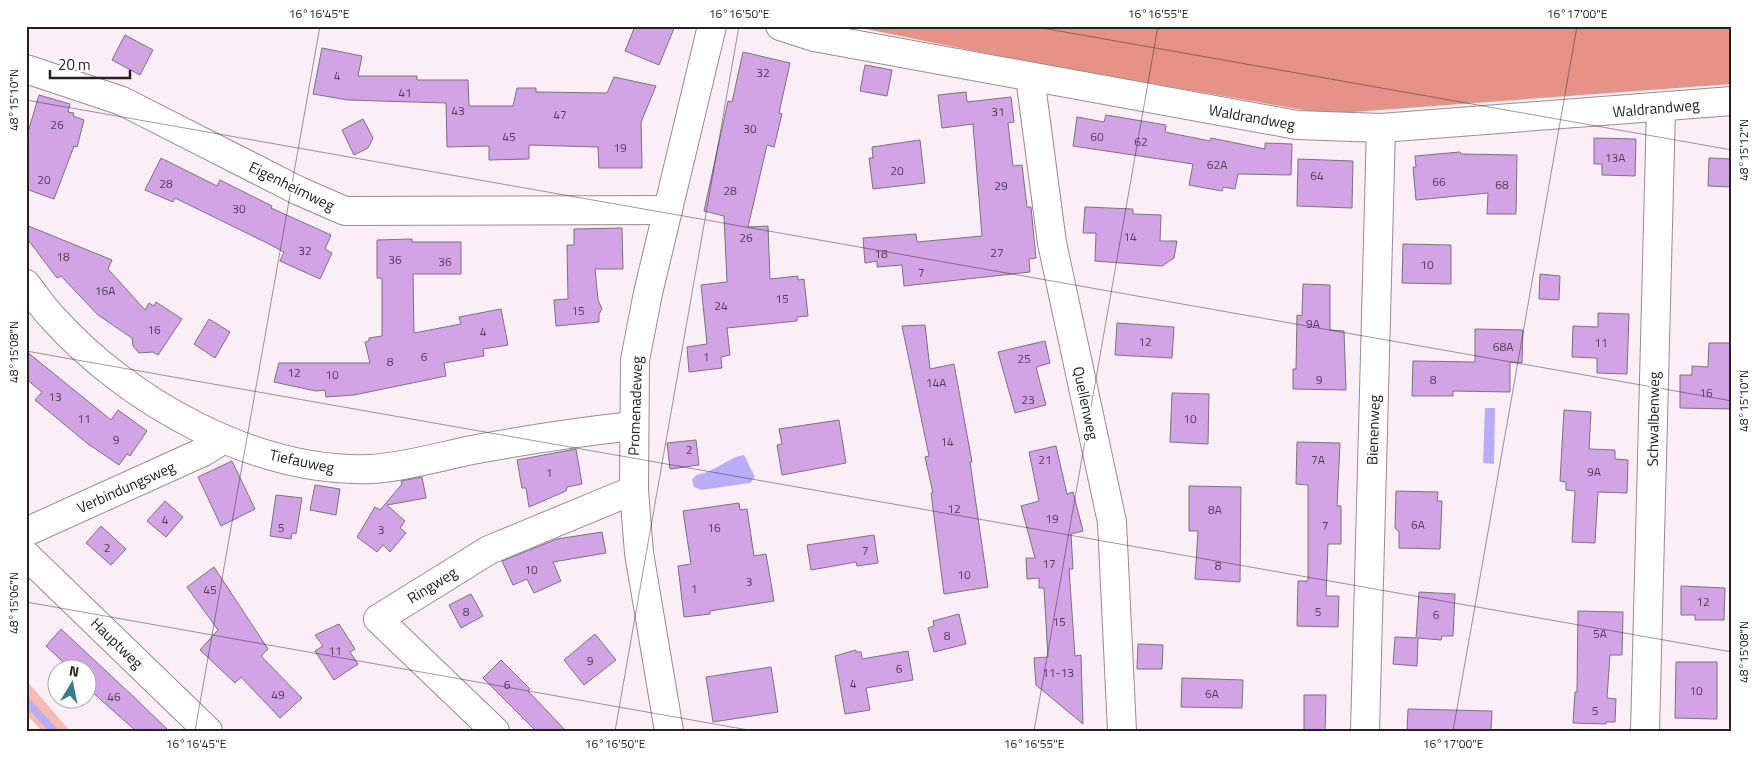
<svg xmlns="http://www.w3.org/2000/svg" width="1758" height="757" viewBox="0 0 1758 757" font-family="'Titillium Web',sans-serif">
<rect width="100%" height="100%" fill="#fbeef6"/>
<path fill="#f5bbb2" d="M26 680 70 731H42L26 714Z"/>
<path fill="#e79287" d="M851 26H1732V84L1326 114 1039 64Z"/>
<g fill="#baadf7">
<path d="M1485 408H1495L1494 464 1483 463Z"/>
<path d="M744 455 755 477 750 483 701 490 694 487 692 480 696 475C716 472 728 457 744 455Z"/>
</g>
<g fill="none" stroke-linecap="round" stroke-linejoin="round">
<path stroke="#baadf7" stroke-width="8" d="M26 701 54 731"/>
</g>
<g fill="#d2a3e5" stroke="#79727c">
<path d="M635 26H675L659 65 625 51Z"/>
<path d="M125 35 153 50 140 75 112 60Z"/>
<path d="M322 48 362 56 358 76H417V80H468L469 106H513L517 88H536V92L607 93 614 77 656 86 641 122 642 168H599L598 147 529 145V159L489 160V146L447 147 446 103 348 100 313 94Z"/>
<path d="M743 52 790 63 779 113 782 114 774 147 767 145 748 227 768 226 770 279 798 276V280L804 279 808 316 797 317V321L727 328 730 355 721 357 722 368 689 372 687 347 707 344 701 285 727 282 724 216 704 211 728 101 732 102Z"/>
<path d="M865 65 892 70 887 96 860 91Z"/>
<path d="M966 92 967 102 1011 97 1014 122 1008 123 1013 166 1022 165 1027 207H1031L1036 258 1029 259 1030 272 904 286 902 265 877 267V261L865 263 863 238 916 234 917 242 982 236 973 124 942 128 938 95Z"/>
<path d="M39 95 70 104 68 112 74 113 73 116 84 120 77 147 74 146 54 199 26 189V139Z"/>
<path d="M1106 115 1166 125 1165 132 1210 141 1211 138 1265 149V143L1292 144 1291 175 1238 174 1235 189 1223 187 1222 191 1189 185 1193 164 1073 146 1077 117 1104 122Z"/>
<path d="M363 119 373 138 368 148 354 155 342 130Z"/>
<path d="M1594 138 1636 139 1635 176 1602 175V164H1594Z"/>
<path d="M920 140 925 183 873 189 869 158H873L872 147Z"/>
<path d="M1460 152 1461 154 1517 155 1516 214H1487L1488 193 1416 200 1413 167H1416L1415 156Z"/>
<path d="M161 158 217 186 220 180 272 206 271 208 331 235 325 249 332 253 320 279 280 261 284 252 267 243 175 198 173 202 145 190Z"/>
<path d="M1709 158 1732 159V187L1708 186Z"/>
<path d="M1298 159 1353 161 1352 208 1297 206Z"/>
<path d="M1085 207 1133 209V214L1161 215 1160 241H1177L1174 258 1162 266 1095 261 1096 233H1083Z"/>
<path d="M26 225 112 260 108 269 145 310 149 303 154 306 156 302 182 319 158 355 153 352 139 353 133 346 132 338 98 315 61 276 57 278 26 237Z"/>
<path d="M622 228 623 269H595L598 300 602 309 599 314V322L556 326 554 300 568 299 567 245H574V229Z"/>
<path d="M412 239V242H461V274H413L414 333 461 324 459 317 501 309 508 345 483 349 484 356 444 363 446 376 354 395 326 397 325 390 316 391 274 382 279 363H370L365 342 369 341V338L382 336V278H377V240Z"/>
<path d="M1403 244 1451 245V284L1402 283Z"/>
<path d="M1540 274 1560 276 1559 300 1539 299Z"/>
<path d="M1303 284 1330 285V330L1344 331 1346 390 1293 389V369H1296L1297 315 1302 316Z"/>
<path d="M1598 313 1629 314 1627 374 1597 373V358L1572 357 1573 326 1598 327Z"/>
<path d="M209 319 230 332 215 358 194 344Z"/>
<path d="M1117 323 1174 327 1172 358 1115 355Z"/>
<path d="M925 325 930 369 954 364 972 462H970L988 587 944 594 931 493H933L925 457 929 456 902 326Z"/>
<path d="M1475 329 1523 330 1522 363 1510 362V392L1453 391V396H1412L1413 361 1475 362Z"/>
<path d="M1045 341 1050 363 1036 367 1046 405 1015 413 998 352Z"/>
<path d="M1709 343H1732V409L1680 408V375H1692V366L1708 367Z"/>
<path d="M26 351 111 420 118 410 147 431 130 456 127 454 119 465 88 444 35 400 42 392 26 379Z"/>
<path d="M1172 393 1209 394 1208 444 1170 442Z"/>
<path d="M1564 410 1591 412 1589 449 1615 450V459L1628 460 1627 493 1598 492 1595 543 1572 542 1575 491 1566 490V482L1560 481Z"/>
<path d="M839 420 846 463 782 475 777 445 782 444 779 429Z"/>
<path d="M696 440 699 465 670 469 667 443Z"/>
<path d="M1297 442 1340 443 1337 506H1341V544H1328L1326 596H1339L1338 627 1297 626 1298 581H1308V485L1296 484Z"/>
<path d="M1056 446 1067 494 1073 492 1083 531 1071 534 1073 569H1069L1075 656 1081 655 1083 724 1036 685 1034 658 1048 657 1044 588H1039V578L1027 579 1026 558H1035L1021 506 1039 501 1029 452Z"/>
<path d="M576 449 582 484 567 487 566 491 529 507 526 488H522L517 460Z"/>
<path d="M232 461 255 509 221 526 198 477Z"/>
<path d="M422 477 426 498 387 505 405 521 400 528 406 533 390 552 383 545 377 552 357 537 375 507 380 510 402 484 401 481Z"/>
<path d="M315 485 340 489 336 515 310 510Z"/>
<path d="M1189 486 1241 487 1240 582 1195 579 1198 531H1189Z"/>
<path d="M1396 491 1438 492 1437 501H1442L1440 549 1399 548V532L1395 528Z"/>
<path d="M276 495 302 498 296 534 292 533 291 539 270 536Z"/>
<path d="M165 501 183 517 166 537 147 521Z"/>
<path d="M739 503 740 510 747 509 754 556 766 554 774 601 710 611V614L684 617 678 566 691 564 683 511Z"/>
<path d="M101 526 126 549 111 565 86 543Z"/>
<path d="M602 532 606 553 553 562 561 581 534 593 527 579 513 585 502 561 557 539Z"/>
<path d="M874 535 878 563 857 566 856 562 811 570 807 545Z"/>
<path d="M214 567 268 649 261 656 302 698 280 718 241 677 235 683 200 650 218 630 187 587Z"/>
<path d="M1681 586 1725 588 1724 620H1695V615H1681Z"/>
<path d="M1419 592 1455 594 1453 636H1442L1441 640 1418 638 1417 666 1393 664 1395 637 1416 638Z"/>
<path d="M471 594 483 616 461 628 449 605Z"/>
<path d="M1578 611 1623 612 1622 655H1610L1607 698 1616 699 1615 722H1606V724L1573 723 1575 692H1577Z"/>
<path d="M959 614 966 644 934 652 928 628 934 626 933 621Z"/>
<path d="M339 624 355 649 350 652 358 664 334 680 315 651 323 646 315 635Z"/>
<path d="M61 629 137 700 169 731H136L91 691 93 689 88 684V670H72L46 646Z"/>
<path d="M595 634 616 660 584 685 564 660Z"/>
<path d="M1138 644 1163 645 1162 669H1137Z"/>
<path d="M856 650V652H861L862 659 908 651 913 680 866 688 870 710 845 714 835 656Z"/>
<path d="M501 660 530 689 528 691 566 731H536L483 678Z"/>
<path d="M1676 662H1717V719L1675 718Z"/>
<path d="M771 667 778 712 713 722 706 677Z"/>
<path d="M1182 678 1243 680 1242 708 1181 707Z"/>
<path d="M1304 695H1326L1325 731H1304Z"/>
<path d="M1408 709 1492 711 1491 731H1407Z"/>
</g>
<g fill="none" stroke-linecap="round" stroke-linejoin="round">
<g stroke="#978b92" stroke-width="30">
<g id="minor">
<path d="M780 26 814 37 1297 125 1381 128 1732 101"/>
<path d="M26 69 122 101 299 191 345 211 668 210"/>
<path d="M1030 77 1052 243 1112 522 1122 731"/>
<path d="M26 284C35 295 42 307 52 317 128 402 255 473 371 469 400 468 442 456 472 450 525 440 578 432 633 426"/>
<path d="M26 532 203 452 224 439"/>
<path d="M26 555 208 731"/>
<path d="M495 731 378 619 489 550 634 490"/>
<path d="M669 731 639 553 634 490 635 360 648 293 712 26"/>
<path d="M1365 731 1381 128"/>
<path d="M1645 731 1661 108"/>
</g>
</g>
<use href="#minor" stroke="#fff" stroke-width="28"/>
</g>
<path fill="none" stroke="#252023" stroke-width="1" stroke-opacity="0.45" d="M1031 26 1732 150M26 100 1732 401M26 351 1732 652M26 602 754 731M195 731 320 26M615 731 739 26M1034 731 1158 26M1453 731 1577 26"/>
<g text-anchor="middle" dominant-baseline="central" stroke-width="4" stroke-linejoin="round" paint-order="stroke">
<g font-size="12" fill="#504154">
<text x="763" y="72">32</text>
<text x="337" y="75">4</text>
<text x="405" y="92">41</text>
<text x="458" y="110">43</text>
<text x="998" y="111">31</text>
<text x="560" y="114">47</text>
<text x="57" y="124">26</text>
<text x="750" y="128">30</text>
<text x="509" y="136">45</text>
<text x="1097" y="136">60</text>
<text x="1141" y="141">62</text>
<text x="620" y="147">19</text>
<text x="1615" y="157">13A</text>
<text x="1217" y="164">62A</text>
<text x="897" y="170">20</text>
<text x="1317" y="175">64</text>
<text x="44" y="179">20</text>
<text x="1439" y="181">66</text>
<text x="166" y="183">28</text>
<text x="1502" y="184">68</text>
<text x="1001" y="185">29</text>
<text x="730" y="190">28</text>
<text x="239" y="208">30</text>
<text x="1130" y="236">14</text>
<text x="746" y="237">26</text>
<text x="305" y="250">32</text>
<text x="997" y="252">27</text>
<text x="881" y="253">18</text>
<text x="63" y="256">18</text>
<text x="395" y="259">36</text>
<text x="445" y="261">36</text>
<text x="1427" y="264">10</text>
<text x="921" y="272">7</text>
<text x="105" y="290">16A</text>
<text x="782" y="298">15</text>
<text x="721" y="305">24</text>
<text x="578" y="310">15</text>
<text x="1313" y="323">9A</text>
<text x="154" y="329">16</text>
<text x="483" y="331">4</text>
<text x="1145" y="341">12</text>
<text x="1601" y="342">11</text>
<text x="1503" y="346">68A</text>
<text x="424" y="356">6</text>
<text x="706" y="356">1</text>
<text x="1024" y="358">25</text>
<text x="390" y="361">8</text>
<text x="294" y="372">12</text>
<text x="332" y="374">10</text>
<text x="1319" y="379">9</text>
<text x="1433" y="379">8</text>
<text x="936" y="382">14A</text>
<text x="1706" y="392">16</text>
<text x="55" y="396">13</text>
<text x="1028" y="399">23</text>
<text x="84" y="418">11</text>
<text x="1190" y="418">10</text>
<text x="116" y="439">9</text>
<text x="947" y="441">14</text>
<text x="689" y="449">2</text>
<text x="1045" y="459">21</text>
<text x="1318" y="459">7A</text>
<text x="1594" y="471">9A</text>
<text x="549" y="472">1</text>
<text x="954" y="508">12</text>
<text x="1215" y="509">8A</text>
<text x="1052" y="518">19</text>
<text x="165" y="519">4</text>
<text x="1418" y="524">6A</text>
<text x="1325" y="525">7</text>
<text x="281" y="527">5</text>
<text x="714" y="527">16</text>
<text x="381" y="529">3</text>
<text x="107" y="547">2</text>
<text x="865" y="550">7</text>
<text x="1049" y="563">17</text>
<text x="1218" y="565">8</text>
<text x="531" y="569">10</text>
<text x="964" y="574">10</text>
<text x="749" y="581">3</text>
<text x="694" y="588">1</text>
<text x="210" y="589">45</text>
<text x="1703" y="601">12</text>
<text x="466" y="611">8</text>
<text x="1318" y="611">5</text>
<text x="1436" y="614">6</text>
<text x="1059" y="621">15</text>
<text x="1600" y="633">5A</text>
<text x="947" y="635">8</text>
<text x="335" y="650">11</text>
<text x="590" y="660">9</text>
<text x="899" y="668">6</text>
<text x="1058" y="672">11-13</text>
<text x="853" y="683">4</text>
<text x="507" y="684">6</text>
<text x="1696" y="690">10</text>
<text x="1212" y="693">6A</text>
<text x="278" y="694">49</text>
<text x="114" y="696">46</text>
<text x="1595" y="710">5</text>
</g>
<g font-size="15" fill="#252023" stroke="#fff">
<text transform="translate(1656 108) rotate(-5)">Waldrandweg</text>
<text transform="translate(1252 117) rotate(10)">Waldrandweg</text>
<text transform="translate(292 186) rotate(26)">Eigenheimweg</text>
<text transform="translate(1086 403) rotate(78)">Quellenweg</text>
<text transform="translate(635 406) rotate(-88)">Promenadeweg</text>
<text transform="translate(1653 419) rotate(-89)">Schwalbenweg</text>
<text transform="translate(1373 430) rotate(-88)">Bienenweg</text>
<text transform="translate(302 461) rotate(12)">Tiefauweg</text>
<text transform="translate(126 487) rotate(-24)">Verbindungsweg</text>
<text transform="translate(432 585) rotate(-32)">Ringweg</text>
<text transform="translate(117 643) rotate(44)">Hauptweg</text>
</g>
</g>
<rect width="1758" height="757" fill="none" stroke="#ffffff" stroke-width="55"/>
<g transform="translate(72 684) rotate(10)"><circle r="24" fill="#ffffff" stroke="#a8a6a7"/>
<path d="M0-4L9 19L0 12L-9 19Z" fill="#3a7b8e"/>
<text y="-8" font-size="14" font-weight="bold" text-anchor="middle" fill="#252023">N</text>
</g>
<path d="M50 70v8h80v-8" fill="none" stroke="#252023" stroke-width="2.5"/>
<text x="58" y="70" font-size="15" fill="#252023" stroke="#ffffff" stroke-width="4" paint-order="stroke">20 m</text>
<rect x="28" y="28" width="1702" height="702" fill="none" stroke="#252023" stroke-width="2"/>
<g font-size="12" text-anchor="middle" fill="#252023">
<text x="319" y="18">16°16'45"E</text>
<text x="739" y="18">16°16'50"E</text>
<text x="1158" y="18">16°16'55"E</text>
<text x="1577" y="18">16°17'00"E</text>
<text transform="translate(14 100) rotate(-90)" y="4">48°15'10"N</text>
<text transform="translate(1744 150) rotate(-90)" y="4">48°15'12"N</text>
<text transform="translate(14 352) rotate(-90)" y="4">48°15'08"N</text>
<text transform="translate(1744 401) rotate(-90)" y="4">48°15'10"N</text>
<text transform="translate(14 603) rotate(-90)" y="4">48°15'06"N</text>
<text transform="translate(1744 652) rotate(-90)" y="4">48°15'08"N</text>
<text x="196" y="748">16°16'45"E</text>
<text x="615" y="748">16°16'50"E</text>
<text x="1034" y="748">16°16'55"E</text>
<text x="1453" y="748">16°17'00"E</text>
</g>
</svg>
